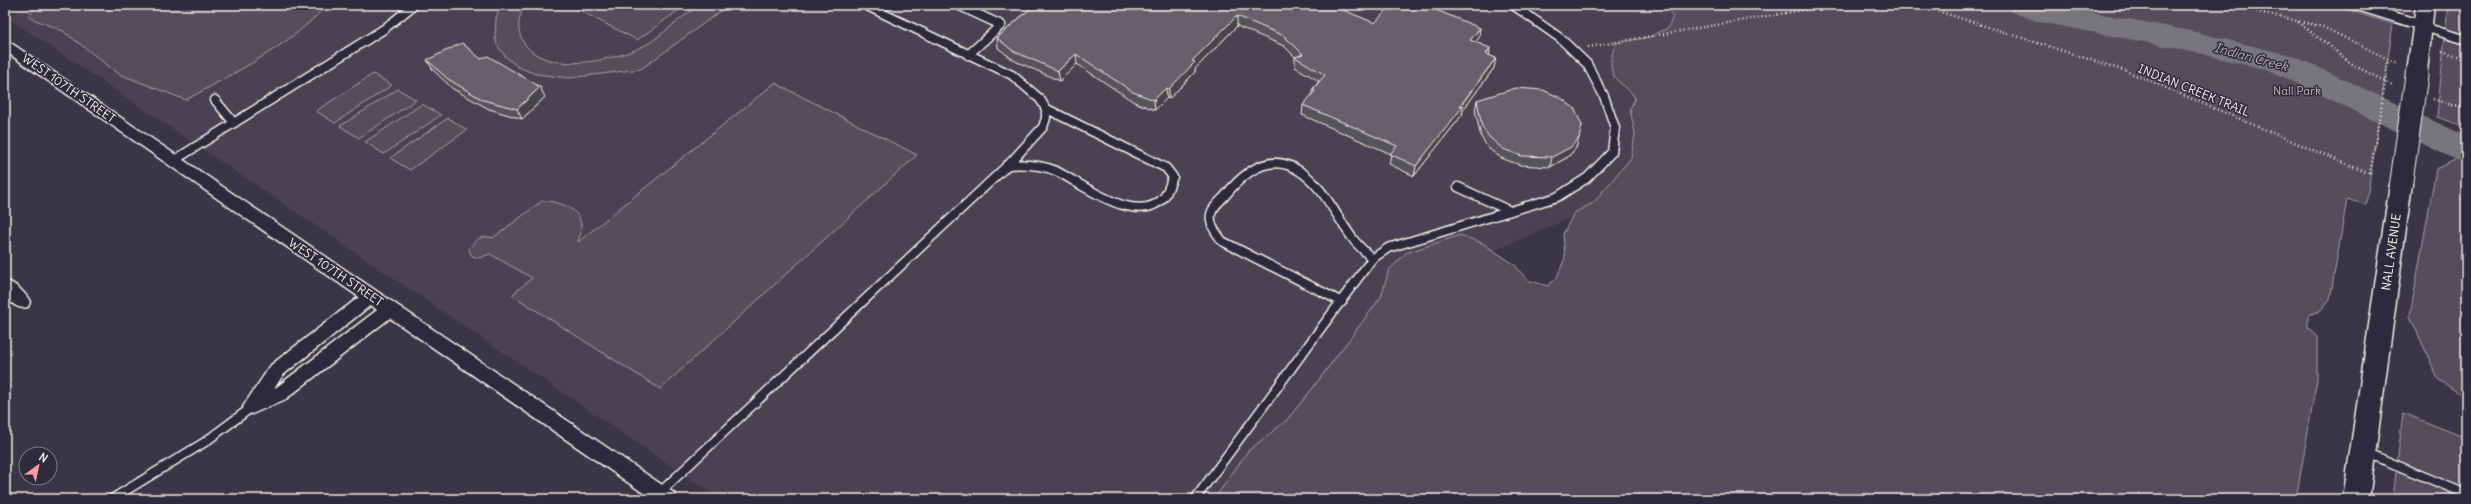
<svg xmlns="http://www.w3.org/2000/svg" width="2471" height="504" viewBox="0 0 2471 504" font-family="Delius,sans-serif">
<rect width="100%" height="100%" fill="#3b3647"/>
<filter id="ink" filterUnits="userSpaceOnUse"><feTurbulence type="fractalNoise" baseFrequency=".025" numOctaves="2"/><feDisplacementMap in="SourceGraphic" scale="8" xChannelSelector="R" yChannelSelector="G"/><feConvolveMatrix kernelMatrix="1 2 1 2 8 2 1 2 1" color-interpolation-filters="sRGB"/></filter>
<g filter="url(#ink)">
<path fill="#484352" d="M30 5H1683L1657 131 1597 206 1425 281 1277 499H720L7 17Z"/>
<g fill="#534e5c" stroke="#a4a0a2">
<path d="M37 5H327C289 47 235 72 186 100L119 74 63 31 28 17Z"/>
<path d="M502 5H525C518 17 516 31 524 43 546 77 621 60 649 43 662 35 690 9 701 5 709 3 721 5 729 5L641 69 569 78 536 74 518 67 506 57 497 45 495 37 496 18Z"/>
<path d="M569 5H686L637 40Z"/>
<path d="M1666 5H2332L2393 24 2366 205 2347 199 2330 299 2320 311 2308 315V327L2317 337V379L2296 499H1214L1248 451 1286 421 1312 389 1381 297 1389 270 1406 253 1460 235 1482 243 1514 264 1527 280 1548 286 1557 277 1565 258 1563 234 1574 213 1593 203 1631 158 1635 134 1630 109 1635 98C1630 89 1625 88 1618 81 1607 71 1611 55 1616 43L1649 37 1668 28 1673 17Z"/>
<path d="M2448 5H2466V127L2437 117Z"/>
<path d="M373 74 392 85 335 123 316 111Z"/>
<path d="M775 83 917 155 660 389 512 295 532 278 490 254 479 258 472 256 469 250C474 240 482 234 493 238L542 201C557 201 580 207 581 226 582 231 579 237 578 242Z"/>
<path d="M398 89 416 100 359 138 340 126Z"/>
<path d="M422 104 441 115 384 154 365 142Z"/>
<path d="M448 118 467 130 410 170 390 158Z"/>
<path d="M2461 157 2466 159V398L2438 379 2410 316 2436 169Z"/>
<path d="M2403 413 2466 438V499H2393Z"/>
</g>
<g fill="none" stroke-linecap="round" stroke-linejoin="round">
<path fill="#78747b" fill-rule="evenodd" d="M2007 5H2055L2191 31 2294 56 2466 136V162L2454 159 2273 72 2191 51 2039 22 2011 12Z"/>
<g stroke="#f4f1e8" stroke-width="11">
<g id="service">
<path d="M958 5 1001 25 968 55"/>
<path d="M2421 26 2466 40"/>
<path d="M215 100 234 123"/>
<path d="M173 161 384 29 414 5"/>
<path d="M1007 165C1023 164 1040 164 1056 171 1083 184 1138 228 1164 197 1168 192 1170 183 1173 177L1166 168 1047 109"/>
<path d="M1458 187 1510 211"/>
<path d="M1342 302 1222 241C1216 232 1209 225 1211 214 1212 208 1220 201 1224 197 1242 174 1268 151 1298 170 1323 185 1336 216 1353 239 1358 246 1366 252 1372 259"/>
<path d="M2365 452 2466 494"/>
<path d="M112 499 205 442 252 407"/>
<path d="M653 499 1011 162 1043 127 1046 118V109L1040 99 1012 75 865 5"/>
<path d="M1195 499 1372 259 1388 248 1557 197 1587 178 1612 152 1615 128 1604 96 1587 64 1560 38 1513 5"/>
</g>
</g>
<g stroke="#f4f1e8" stroke-width="3">
<g id="minor">
<path d="M2349 5H2371L2426 22 2428 25 2421 30 2351 8Z"/>
<path d="M5 39 674 493 676 499H652L390 318 286 399 252 414 246 412 243 407 246 402 271 365 359 297 5 51ZM371 305 377 310 274 389 283 375Z"/>
<path d="M5 280C15 283 26 293 30 302L28 307C17 310 12 303 5 296Z"/>
</g>
</g>
<g stroke="#f4f1e8" stroke-width="3">
<g id="secondary">
<path d="M2416 5H2434L2427 72 2424 77 2417 79 2410 77 2407 72Z"/>
<path d="M2401 176 2408 179 2412 184 2369 499H2343L2390 184 2394 179Z"/>
</g>
</g>
<g stroke="#f4f1e8" stroke-width="2.5" stroke-dasharray="1 3" stroke-linecap="butt">
<path d="M1919 5 2126 71 2370 174"/>
<path d="M2229 5 2323 27 2398 64"/>
<path d="M2298 22 2355 66 2394 86"/>
<path d="M1588 47 1832 5"/>
<path d="M2442 51 2466 59"/>
<path d="M2433 99 2451 105 2466 106"/>
</g>
<use href="#service" stroke="#2f2a3d" stroke-width="8"/>
<use href="#minor" fill="#2f2a3d" fill-rule="evenodd"/>
<use href="#secondary" fill="#2f2a3d" fill-rule="evenodd"/>
<g stroke="#f4f1e8" stroke-width="24" stroke-linecap="butt">
<path id="secondary-bridge" d="M2401 184 2417 72"/>
</g>
<path stroke="#f4f1e8" stroke-width="2.5" stroke-dasharray="1 3" stroke-linecap="butt" d="M2370 174 2389 60"/>
<use href="#secondary-bridge" stroke="#2f2a3d" stroke-width="22"/>
</g>
<g fill="#57535d" stroke="#f4f1e8">
<path d="M1034 5 1375 23 1479 38 1475 42 1489 55 1494 68 1463 110 1462 115 1414 176 1389 164 1391 154 1302 115 1303 105 1312 96V90L1319 81 1295 67V57L1284 46 1237 26 1195 69V72L1169 99 1167 98 1155 110 1134 102 1077 64 1060 81 1015 61 998 48 997 38Z"/>
<path d="M427 60 545 97 522 119 489 109 453 89 433 70Z"/>
<path d="M1477 100 1582 125 1576 148 1568 157 1550 167 1520 165 1501 158 1488 148 1481 137 1475 110Z"/>
</g>
<g fill="#47444c" stroke="#f4f1e8">
<path d="M1237 16V26L1195 69V72L1169 99V89L1192 61Z"/>
<path d="M1480 28 1479 38 1469 50 1470 40Z"/>
<path d="M1490 48 1489 58 1486 54Z"/>
<path d="M1076 54 1077 64 1060 81 1058 71Z"/>
<path d="M1496 58 1494 68 1463 110 1462 115 1414 176 1416 166Z"/>
<path d="M540 87 545 97 522 119 517 109Z"/>
<path d="M1166 88 1167 98 1155 110 1154 100Z"/>
<path d="M1579 138 1576 148 1568 157 1550 167 1552 157Z"/>
</g>
<g fill="#65616c" stroke="#f4f1e8">
<path d="M1034 5H1331L1375 23 1391 5H1424L1480 28 1470 40 1490 48 1486 54 1496 58 1460 106 1464 105 1416 166 1390 154 1397 146 1303 105 1315 91 1312 90 1325 75 1295 57 1303 54 1284 36 1237 16 1192 61 1195 62 1169 89 1166 88 1154 100 1133 92 1076 54 1058 71 1013 51 997 38Z"/>
<path d="M462 43 481 59 488 56 540 87 517 109 483 100 448 79 427 60Z"/>
<path d="M1516 88 1543 90 1561 98 1574 108 1582 125 1579 138 1571 147 1552 157 1522 156 1503 149 1490 138 1482 127 1477 100Z"/>
</g>
</g>
<g text-anchor="middle" dominant-baseline="central" stroke-width="3" stroke-linejoin="round" paint-order="stroke">
<g font-size="12" fill="#f4f1e8" stroke="#2f2a3d">
<text transform="translate(69 88) rotate(35)">WEST 107TH STREET</text>
<text transform="translate(2194 90) rotate(22)">INDIAN CREEK TRAIL</text>
<text transform="translate(2391 252) rotate(-82)">NALL AVENUE</text>
<text transform="translate(336 272) rotate(34)">WEST 107TH STREET</text>
</g>
<g font-size="12" fill="#bcb8b7" stroke="#2f2a3d">
<text x="2297" y="90">Nall Park</text>
</g>
<g font-size="13" font-style="italic" fill="#b6b2b2" stroke="#2f2a3d">
<text transform="translate(2251 57) rotate(15)">Indian Creek</text>
</g>
</g>
<rect width="2471" height="504" fill="none" stroke="#2f2a3d" stroke-width="20"/>
<rect x="10" y="10" width="2451" height="484" fill="none" stroke="#f4f1e8" stroke-width="1.5" filter="url(#ink)"/>
<g transform="translate(38 466) rotate(33)"><circle r="19" fill="#2f2a3d" stroke="#7e7a81"/>
<path d="M0-3L7 15L0 10L-7 15Z" fill="#ff9aa2"/>
<text y="-6" font-size="11" font-weight="bold" text-anchor="middle" fill="#f4f1e8">N</text>
</g>
</svg>
